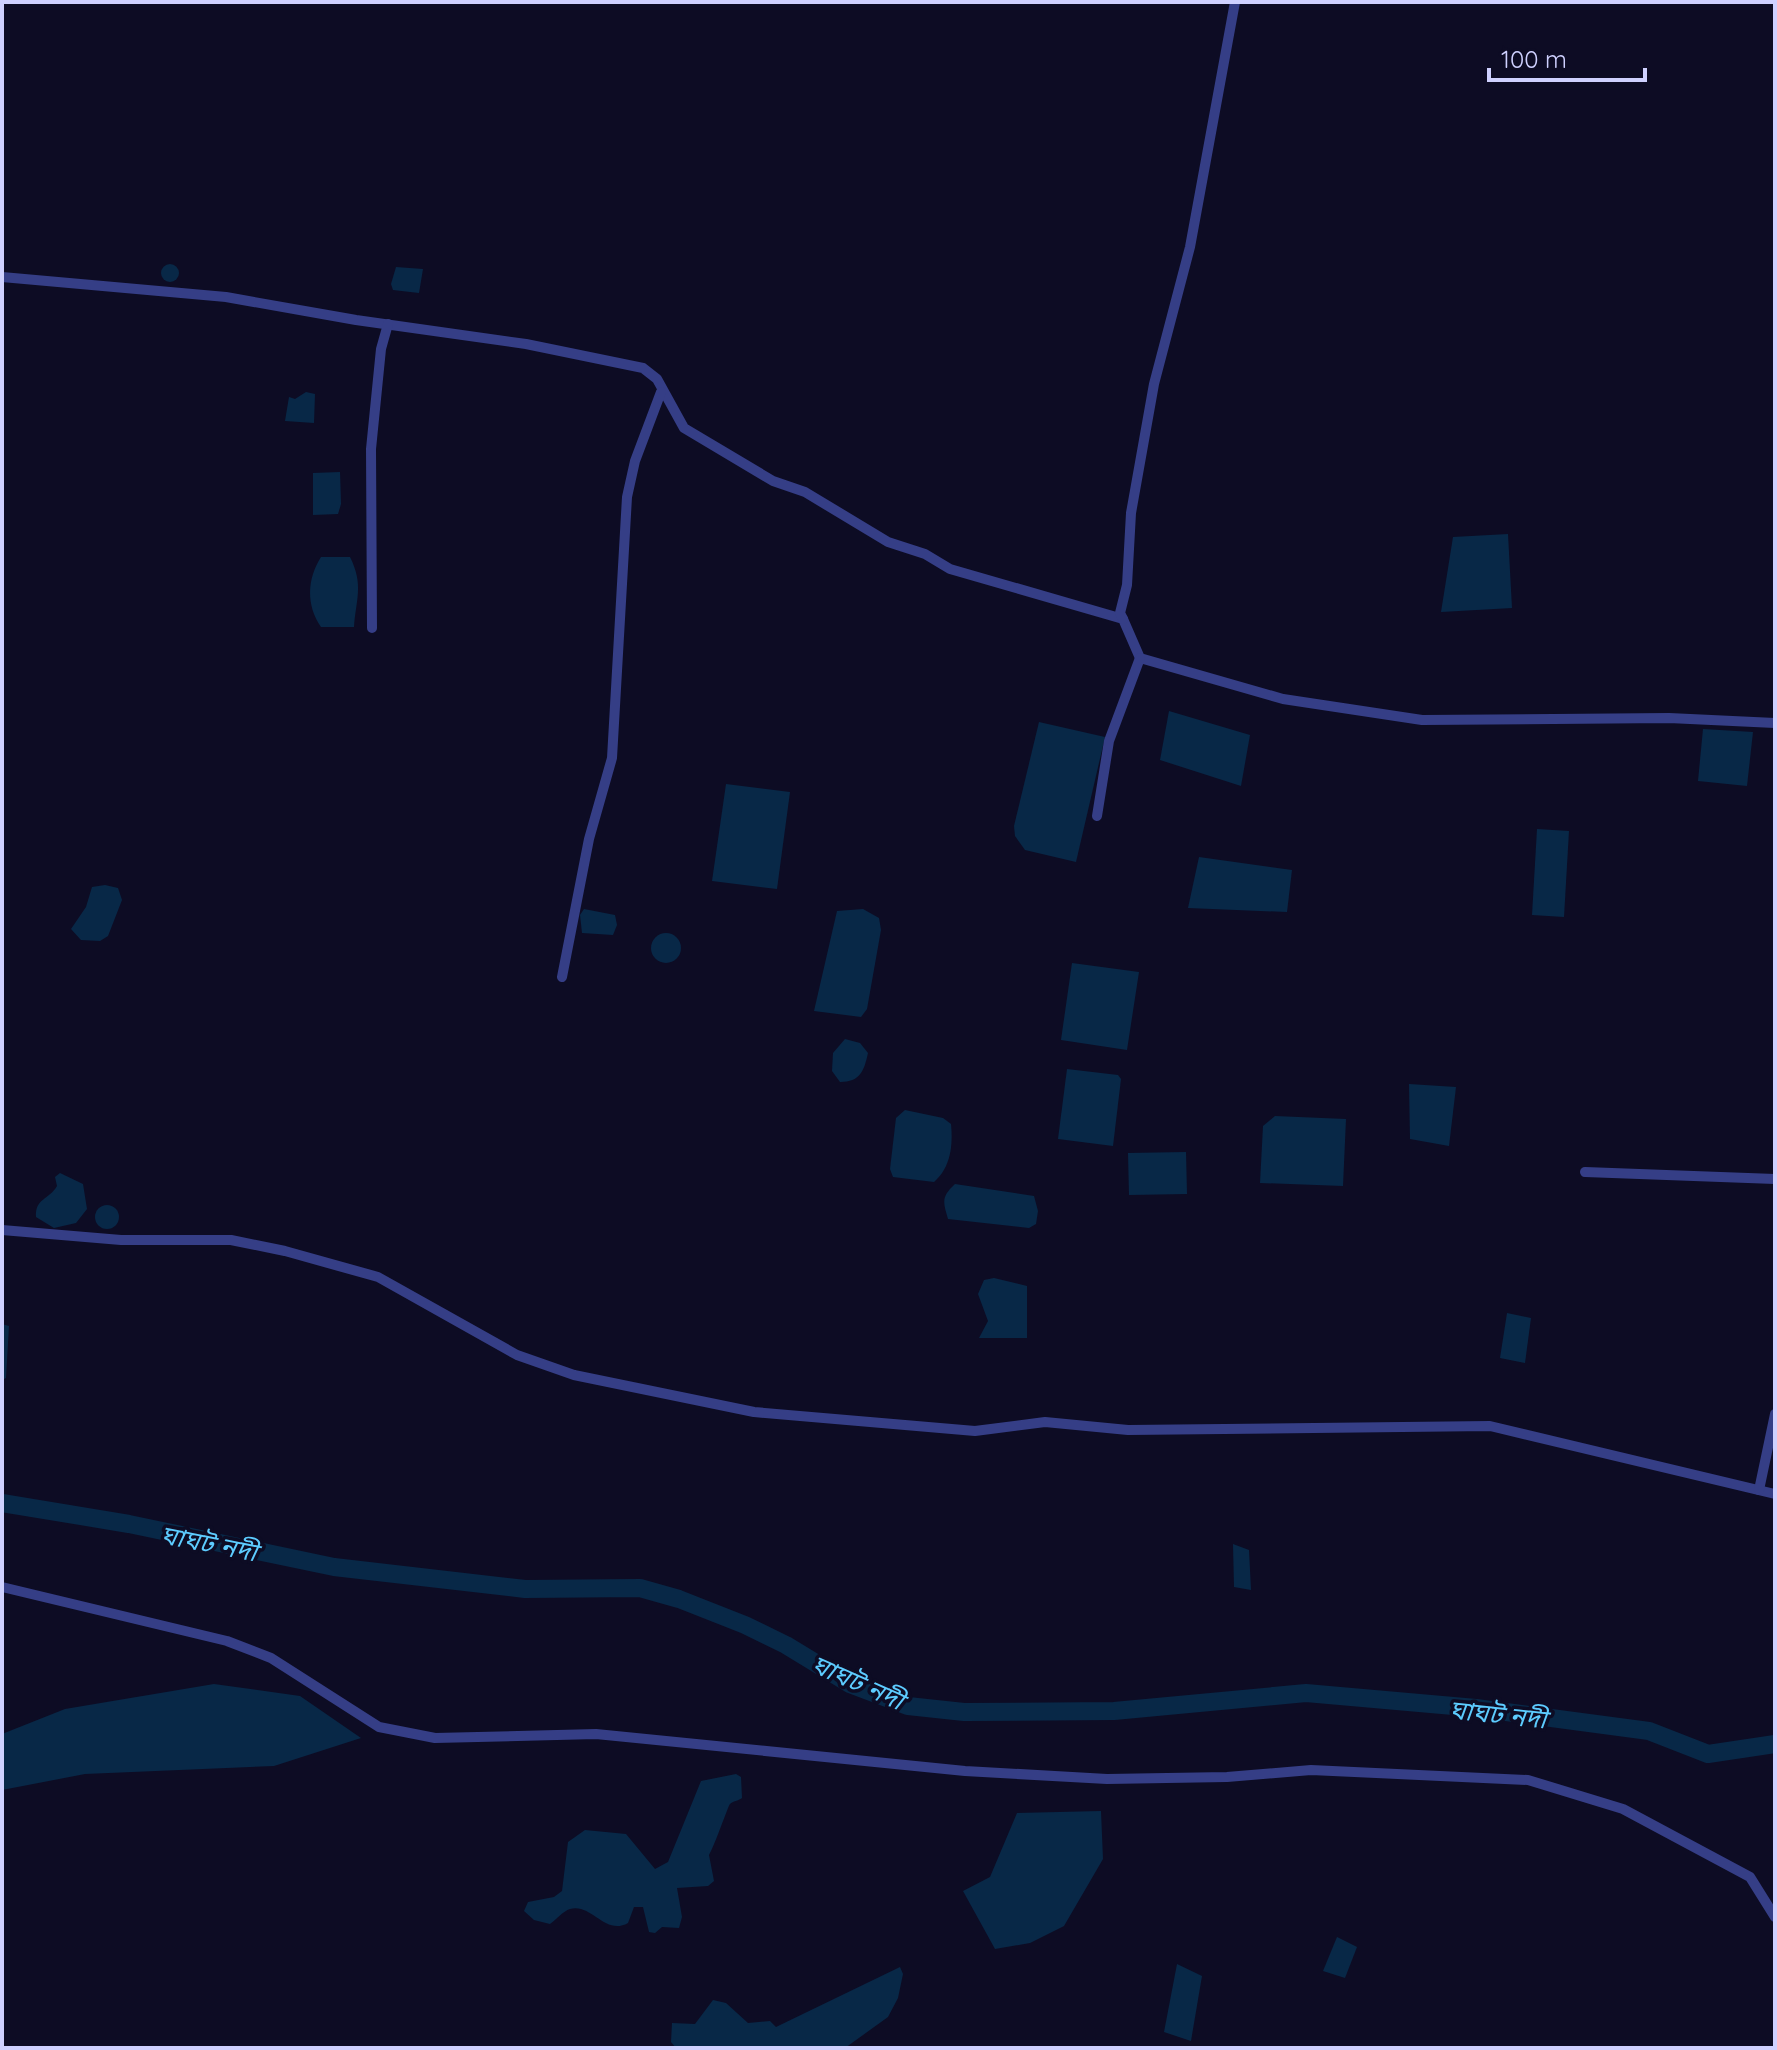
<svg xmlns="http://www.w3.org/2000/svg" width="1777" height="2050" viewBox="0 0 1777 2050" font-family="Quicksand,'Noto Sans Bengali',sans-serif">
<rect width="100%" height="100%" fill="#0d0c24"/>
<g fill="#082847">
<circle cx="170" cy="273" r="9"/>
<path d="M396 267 423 269 419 293 393 290 391 284Z"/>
<path d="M306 392 315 394 314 423 285 421 289 397 295 399Z"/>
<path d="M340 472 341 504 338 514 313 515V473Z"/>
<path d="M1508 534 1512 608 1441 612 1453 537Z"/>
<path d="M321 557H350C364 585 356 599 354 627H321C306 605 307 579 321 557Z"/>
<path d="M1169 711 1250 735 1241 786 1160 760Z"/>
<path d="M1039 722 1105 737 1076 862 1025 850 1015 836 1014 826Z"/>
<path d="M1703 729 1753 732 1747 786 1698 781Z"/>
<path d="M726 784 790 792 777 889 712 881Z"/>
<path d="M1537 829 1569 831 1564 917 1532 915Z"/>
<path d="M1199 857 1292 870 1287 912 1188 908Z"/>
<path d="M105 885 118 888 122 900 108 936 100 941 81 940 71 929 86 907 92 887Z"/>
<path d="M584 909 615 915 617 925 613 935 582 933 580 915Z"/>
<path d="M863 909 879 918 881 930 867 1009 861 1017 814 1011 837 911Z"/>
<circle cx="666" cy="948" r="15"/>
<path d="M1072 963 1139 972 1127 1050 1061 1040Z"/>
<path d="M845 1039 860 1043 868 1053C864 1071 860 1082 840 1082L832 1071 833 1053Z"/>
<path d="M1067 1069 1118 1075 1121 1079 1113 1146 1058 1139Z"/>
<path d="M1409 1084 1456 1087 1449 1146 1410 1139Z"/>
<path d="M905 1110 943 1118 951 1124C953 1145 951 1167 934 1182L893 1177 890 1169 896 1118Z"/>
<path d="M1275 1116 1346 1119 1343 1186 1260 1183 1263 1126Z"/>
<path d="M1186 1152 1187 1194 1129 1195 1128 1153Z"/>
<path d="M60 1173 83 1184 87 1209 76 1223 54 1228 36 1217C35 1198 49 1200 57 1186L55 1177Z"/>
<path d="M955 1184 1034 1196 1038 1211 1036 1224 1029 1228 948 1219C943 1202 941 1197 955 1184Z"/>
<circle cx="107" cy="1217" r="12"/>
<path d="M994 1278 1027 1286V1338H979L988 1321 978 1294 984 1280Z"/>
<path d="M1507 1313 1531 1318 1525 1363 1500 1358Z"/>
<path d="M2 1324 9 1326 6 1378 2 1380Z"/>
<path d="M1233 1544 1249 1550 1251 1590 1234 1587Z"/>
<path d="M214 1684 300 1696 361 1738 274 1766 85 1774 2 1790V1734L65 1709Z"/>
<path d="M736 1774 741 1777 742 1798C738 1801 733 1801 730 1804 728 1806 715 1845 709 1855L714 1881 708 1886 677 1888 682 1917 679 1928 662 1927 655 1933 649 1932 643 1907H634L628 1923C605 1936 592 1903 570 1909 563 1911 556 1920 550 1924L534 1920 524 1911 528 1902 554 1897 562 1891 568 1842 585 1830 626 1834 655 1869 668 1862 701 1781Z"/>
<path d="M1101 1811 1103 1859 1064 1926 1030 1943 995 1949 963 1891 990 1877 1017 1813Z"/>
<path d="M1337 1937 1357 1947 1345 1978 1323 1971Z"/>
<path d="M1177 1964 1202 1976 1191 2041 1164 2032Z"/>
<path d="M900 1967 903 1974 898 1998 888 2017 845 2048H676L671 2042 672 2023 695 2024 713 2000 726 2003 748 2023 770 2021 776 2027Z"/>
</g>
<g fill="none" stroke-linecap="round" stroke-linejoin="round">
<path stroke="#082847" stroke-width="18" d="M2 1503 129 1524 334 1567 525 1589 640 1588 679 1599 745 1625 786 1645 850 1684 908 1706 964 1712 1114 1711 1306 1693 1476 1708 1649 1731 1708 1754 1775 1744"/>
<g stroke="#353e86" stroke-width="10">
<path d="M2 277 226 297 356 320 526 344 643 368 657 379 684 428 773 481 805 492 888 542 925 554 950 569 1123 619 1140 658 1283 699 1422 720 1669 718 1775 723"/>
<path d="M1123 619 1120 613 1127 585 1131 513 1154 384 1190 247 1235 2"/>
<path d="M372 628 371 449 381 349 388 324"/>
<path d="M1097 816 1109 741 1140 658"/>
<path d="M562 977 589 839 612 758 627 497 635 461 661 392"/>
<path d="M1585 1172 1775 1179"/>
<path d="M2 1230 121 1240H231L285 1251 378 1277 517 1355 574 1375 754 1412 975 1431 1045 1422 1128 1430 1490 1426 1775 1494"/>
<path d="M1759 1490 1775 1414"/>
<path d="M2 1587 227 1641 271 1658 379 1727 435 1738 596 1734 965 1771 1107 1779 1227 1777 1311 1770 1528 1780 1623 1809 1750 1877 1775 1917"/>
</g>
</g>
<g text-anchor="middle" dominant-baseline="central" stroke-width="7" stroke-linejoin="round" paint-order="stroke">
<g font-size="26" font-style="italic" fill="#5dccff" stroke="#0d0c24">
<text transform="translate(209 1543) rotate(11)">ঘাঘট নদী</text>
<text transform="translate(858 1682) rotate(24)">ঘাঘট নদী</text>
<text transform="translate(1498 1714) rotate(6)">ঘাঘট নদী</text>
</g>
</g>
<rect width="1777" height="2050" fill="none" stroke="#cfd1ff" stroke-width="8"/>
<path d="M1489 68v12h156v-12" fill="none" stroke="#cfd1ff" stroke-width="4"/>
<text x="1501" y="68" font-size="24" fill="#cfd1ff" stroke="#0d0c24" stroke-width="6" paint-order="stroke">100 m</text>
</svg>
